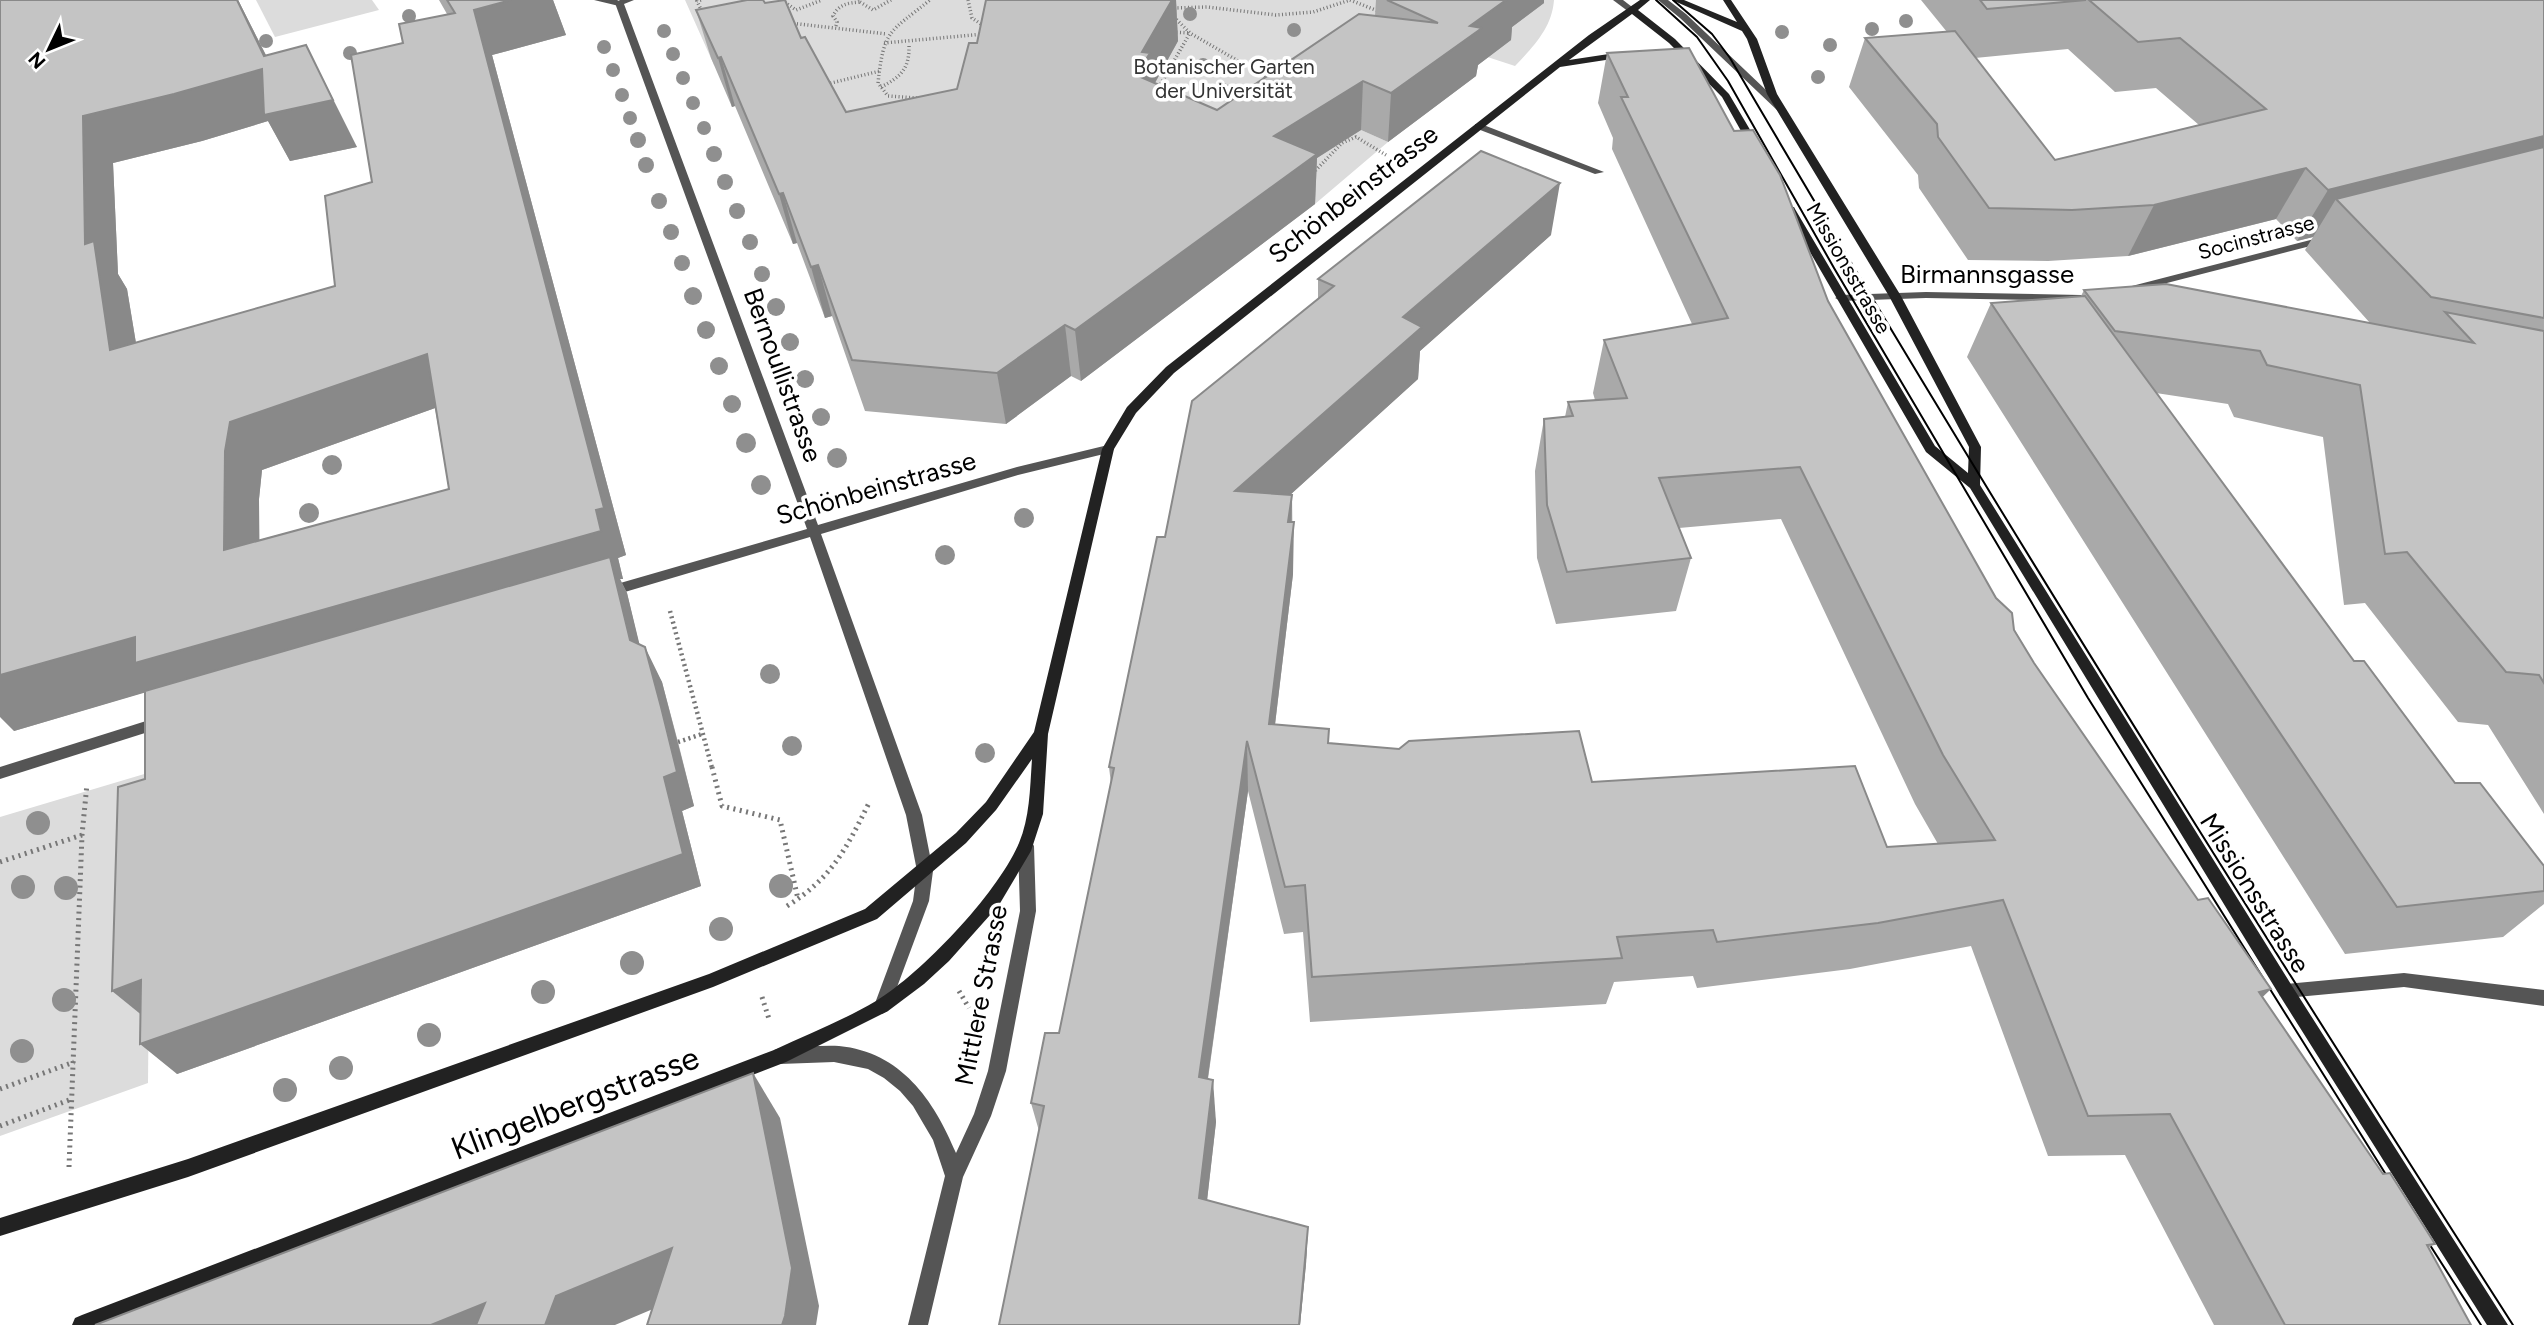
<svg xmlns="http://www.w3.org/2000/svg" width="2544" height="1325" viewBox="0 0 2544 1325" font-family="Figtree,sans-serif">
<rect width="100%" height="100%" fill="#fff"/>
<g fill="#dcdcdc">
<path d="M256 0H372L379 10 275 37Z"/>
<path d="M685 0H1554C1552 28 1533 47 1515 66L1466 50 1361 130 1388 142 1315 204 1265 182 865 160 733 61 714 65Z"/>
<path d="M151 772 148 1083 0 1136V817Z"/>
</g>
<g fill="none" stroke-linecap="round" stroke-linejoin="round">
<g stroke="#777" stroke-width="3.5" stroke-dasharray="1 2.5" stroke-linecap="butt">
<path d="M701 0 697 1 702 12"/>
<path d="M782 0 796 10 822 0"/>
<path d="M968 0 972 18 984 26"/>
<path d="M860 2 873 10 891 0"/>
<path d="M1174 8 1207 7 1276 15 1313 12 1350 0 1378 11"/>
<path d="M1174 17 1190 33 1269 79"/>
<path d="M790 23 887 34"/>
<path d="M836 26 837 22 833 16C839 4 848 3 860 2L859 0"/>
<path d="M1173 32 1190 33"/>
<path d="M884 43 984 34"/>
<path d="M827 84 880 71"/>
<path d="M1160 85 1167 88 1165 92"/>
<path d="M881 87C901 77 910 68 909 44"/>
<path d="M1159 87 1190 33"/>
<path d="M917 98 888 96 878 83C884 29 889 33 930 0"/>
<path d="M1313 173 1342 143 1356 137 1386 155"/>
</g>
<g stroke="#777" stroke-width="4.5" stroke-dasharray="2 3.5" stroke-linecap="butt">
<path d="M670 611 712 768"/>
<path d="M678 742 702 734"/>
</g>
<g stroke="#777" stroke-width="5" stroke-dasharray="2 4.5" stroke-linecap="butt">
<path d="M712 767 722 806 780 820 798 899"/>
<path d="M0 862 82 835"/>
<path d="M787 906C832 878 846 849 869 803"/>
<path d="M959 991 969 1008"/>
<path d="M762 997 769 1019"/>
<path d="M0 1089 74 1062"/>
<path d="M0 1126 72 1099"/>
<path d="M69 1167 82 835 87 784"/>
</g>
<g fill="#555" fill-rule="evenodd">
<path d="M594 0H617L623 3 619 6Z"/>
<path d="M1658 0H1668L1686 14 1784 107V111H1778L1680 18Z"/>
<path d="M1475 124H1481L1604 172 1595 174 1475 128Z"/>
<path d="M2404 973 2544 990V1006L2404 987 2286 998 2280 996 2278 991 2280 986 2286 984Z"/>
</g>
<g fill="#555" fill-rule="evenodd">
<path d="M634 0 624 4 818 525 1017 467 1108 445 1114 449 1112 452 1018 475 821 534 922 815 933 871 929 901 890 1006 888 1011 882 1014 876 1011 874 1006 913 901 917 871 906 815 810 537 608 597 601 592 603 588 807 529 615 3 620 0Z"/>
<path d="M1613 0H1623L1636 10 1629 12Z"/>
<path d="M2326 236 2330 237V241L2132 292 2126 289 2128 287Z"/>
<path d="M1926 292 2081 295 2087 298 2081 301 1926 298 1841 301 1835 298 1841 295Z"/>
<path d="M162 716 167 718 169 722 167 726 0 779V767Z"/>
<path d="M1026 840 1031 841 1034 846 1036 911 1006 1071 991 1116 963 1177 928 1325H908L945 1176 933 1140 913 1106 900 1091 884 1078 868 1069 834 1062 780 1064 774 1062 771 1056 774 1050 780 1048C800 1048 820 1045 839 1046 901 1052 934 1100 956 1153L974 1114 988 1071 1020 911 1018 846 1021 841Z"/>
</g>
<g fill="#222" fill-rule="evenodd">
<path d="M1640 0H1650L1638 10 1675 39 1729 94 1759 145 1758 147H1750L1722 97 1669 43 1632 14 1569 60 1622 52 1625 53V57L1560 67 1174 373 1136 413 1114 449 1048 734 1043 814 1031 851 999 905 949 961 924 984 888 1011 786 1062 107 1325H72L75 1318 82 1315 774 1050C808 1034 844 1020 876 1001 922 973 998 893 1019 843 1030 817 1030 787 1032 759L996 810 966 843 877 919 713 987 188 1177 0 1236V1218L188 1159 709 974 865 909 956 833 986 802 1034 732 1102 449 1127 407 1166 367 1589 35Z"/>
<path d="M1672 0H1684L1737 22 1723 0H1731L1757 39 1777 94 1901 296 1981 447 1980 485 2292 986 2508 1325H2487L2280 996 1970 488 1926 452 1785 209 1786 207H1794L1795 209 1935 446 1968 473 1969 447 1889 296 1767 94 1747 39 1742 31Z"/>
</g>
<g stroke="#000" stroke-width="2">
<path d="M1656 0 1697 37 1728 81 1834 268 2088 698 2395 1189"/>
<path d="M1673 0 1712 34 1730 58C1981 487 2245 907 2513 1325"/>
<path d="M2421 1231 2481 1325"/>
</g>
</g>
<g fill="#8f8f8f">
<circle cx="1190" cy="14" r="7"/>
<circle cx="409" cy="16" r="7"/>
<circle cx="1906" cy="21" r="7"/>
<circle cx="1872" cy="29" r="7"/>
<circle cx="1294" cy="30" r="7"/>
<circle cx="664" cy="31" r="7"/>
<circle cx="1782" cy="32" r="7"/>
<circle cx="266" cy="41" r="7"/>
<circle cx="1830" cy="45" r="7"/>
<circle cx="604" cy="47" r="7"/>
<circle cx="350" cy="53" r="7"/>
<circle cx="673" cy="54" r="7"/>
<circle cx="1203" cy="65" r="7"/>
<circle cx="613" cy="70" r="7"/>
<circle cx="1818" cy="77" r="7"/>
<circle cx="683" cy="78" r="7"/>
<circle cx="1223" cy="90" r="7"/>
<circle cx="622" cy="95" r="7"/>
<circle cx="693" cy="103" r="7"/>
<circle cx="630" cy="118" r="7"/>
<circle cx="704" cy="128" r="7"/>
<circle cx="638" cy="140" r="8"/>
<circle cx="714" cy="154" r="8"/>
<circle cx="646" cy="165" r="8"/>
<circle cx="725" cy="182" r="8"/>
<circle cx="659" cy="201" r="8"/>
<circle cx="737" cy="211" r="8"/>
<circle cx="671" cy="232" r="8"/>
<circle cx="750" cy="242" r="8"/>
<circle cx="682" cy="263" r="8"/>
<circle cx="762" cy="274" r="8"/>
<circle cx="693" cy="296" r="9"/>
<circle cx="776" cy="307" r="9"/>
<circle cx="706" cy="330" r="9"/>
<circle cx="790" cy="342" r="9"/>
<circle cx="719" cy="366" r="9"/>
<circle cx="805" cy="379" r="9"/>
<circle cx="732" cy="404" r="9"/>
<circle cx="821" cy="417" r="9"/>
<circle cx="746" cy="443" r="10"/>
<circle cx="837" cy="458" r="10"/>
<circle cx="332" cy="465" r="10"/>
<circle cx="761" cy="485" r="10"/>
<circle cx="309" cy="513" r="10"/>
<circle cx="1024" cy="518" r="10"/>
<circle cx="945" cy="555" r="10"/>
<circle cx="770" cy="674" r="10"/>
<circle cx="792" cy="746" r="10"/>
<circle cx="985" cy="753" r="10"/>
<circle cx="38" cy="823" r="12"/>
<circle cx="781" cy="886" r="12"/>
<circle cx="23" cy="887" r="12"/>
<circle cx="66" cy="888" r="12"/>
<circle cx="721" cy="929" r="12"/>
<circle cx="632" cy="963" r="12"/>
<circle cx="543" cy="992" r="12"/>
<circle cx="64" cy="1000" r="12"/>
<circle cx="429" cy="1035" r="12"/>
<circle cx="22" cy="1051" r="12"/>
<circle cx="341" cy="1068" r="12"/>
<circle cx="285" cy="1090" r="12"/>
</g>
<g fill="#a9a9a9" fill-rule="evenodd">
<path d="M0 0H238L266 55 357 147 290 161 268 121 202 141 113 163 118 274 127 289 136 343 335 286 372 182 403 43 447 14 439 0H553L566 35 492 55 626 555 618 558 623 579H620L627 593 639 644 662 682 678 742 694 806 682 811 701 886 177 1074 145 779V692L14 731ZM435 408 449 489 259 540V499L262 470Z"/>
<path d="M986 0H1176L1178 41 1155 83 1217 110 1375 16 1376 0H1544V3L1512 27 1511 40 1478 65 1476 76 1388 142 1361 130 1317 158 1315 204 1081 381 1071 376 1006 424 865 411 832 316 825 318 797 243 793 244 735 106 732 107 711 58 696 10 765 3 801 38 846 112 957 89 977 43Z"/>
<path d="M1921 0H2544V814L2488 725 2458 722 2365 603 2344 605 2323 437 2234 417 2228 404 2156 393 2354 661 2455 783 2544 866V904L2503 937 2345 954 1967 357 1991 303 2081 296 2084 290 2370 323 2305 250 2313 237 2297 241 2276 219 2128 256 2048 261 1968 260 1919 188 1918 175 1849 87 1865 38 1947 32ZM2068 49 2115 92 2156 88 2199 125 2055 160 1975 58Z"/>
<path d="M1607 53 1828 301 1996 598 2034 663 2383 1174 2435 1244 2428 1248 2471 1325H2214L2125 1155 2048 1156 1971 946 1850 969 1697 988 1693 976 1614 982 1606 1004 1310 1022 1303 932 1284 934 1248 791 1208 1079 1216 1122 1207 1200 1308 1227 1306 1264 1300 1325H999L1039 1131 1031 1103 1059 1033 1111 784 1109 767 1165 537 1318 299V279L1551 235 1420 351 1418 379 1290 495H1292L1293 574 1275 725 1329 743 1592 782 1887 847 1938 844 1915 804 1781 519 1679 528 1691 558 1676 611 1556 624 1537 558 1535 471 1544 419 1565 417 1568 402 1595 400 1593 393 1604 340 1692 324 1612 149 1613 138 1598 103Z"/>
</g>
<g fill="#898989">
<path d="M227 0H238L289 101Z"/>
<path d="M511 0H553L566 35 492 55 626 555 618 558 623 579H620L627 593 647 675 157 689 14 731 0 717V675L135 637 601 531 474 10Z"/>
<path d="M1172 0H1176L1178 41 1152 88 1136 75 1142 52Z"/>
<path d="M1504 0H1544V3L1512 27 1511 40 1478 65 1476 76 1388 142 1391 93 1470 26Z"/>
<path d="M306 45 357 147 290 161 268 121 202 141 113 163 118 274 127 289 145 398 110 350 85 244 83 116 262 69Z"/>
<path d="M721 57 735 106 732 107 718 58Z"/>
<path d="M1363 81 1361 130 1317 158 1315 204 1081 381 1075 330 1274 136Z"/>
<path d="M2544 136V178L2336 199 2313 237 2297 241 2328 190Z"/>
<path d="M2306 168 2276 219 2128 256 2154 205Z"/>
<path d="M1560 183 1551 235 1420 351 1418 379 1237 543 1235 491 1403 317Z"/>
<path d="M783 193 797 243 793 244 779 194Z"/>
<path d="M818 265 832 316 825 318 811 267Z"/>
<path d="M1065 325 1071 376 1006 424 997 373Z"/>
<path d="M427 354 452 402 262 470 259 499 260 597 224 550 225 451 230 422Z"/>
<path d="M1292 495 1291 545 1294 522 1293 574 1269 774V724L1288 522Z"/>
<path d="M645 647 662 682 694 806 682 811 701 886 177 1074 140 1044 664 777Z"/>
<path d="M1247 741 1248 791 1202 1119 1199 1077Z"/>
<path d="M141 980 149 1021 112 991Z"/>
<path d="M2271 989 2224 1034 2259 992Z"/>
<path d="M753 1073 780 1118 819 1306 816 1325H782Z"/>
<path d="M1213 1080 1216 1122 1203 1236 1199 1198Z"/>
<path d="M1308 1227 1306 1264 1300 1325H1299Z"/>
<path d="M672 1248 705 1287 615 1325H545L556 1296Z"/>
<path d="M485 1303 512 1325H431Z"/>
</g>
<g fill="#c4c4c4" stroke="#898989" stroke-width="2" fill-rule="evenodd">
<path d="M0 0H237L264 56 306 45 333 100 264 115 262 69 174 94 83 116 85 244 94 241 110 350 335 286 325 196 372 182 351 55 403 43 399 24 455 13 447 0H511L474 10 604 508 596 510 601 531 135 663V637L0 675ZM427 354 449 489 224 550 225 451 230 422Z"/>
<path d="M747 0H763L765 3 785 0 801 38 805 37 846 112 957 89 969 43H977L986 0H1172L1142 52 1150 53 1136 75 1217 110 1359 14 1438 23 1387 0H1506L1470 26 1482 28 1391 93 1363 81 1274 136 1317 154 1075 330 1065 325 997 373 852 360 818 265 811 267 783 193 779 194 721 57 718 58 696 10Z"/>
<path d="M1980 0H2086L1987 9Z"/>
<path d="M2089 0H2544V136L2328 190 2306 168 2154 205 2072 210 1989 208 1938 137 1937 124 1865 38 1955 31 2055 160 2266 109 2180 38 2138 42Z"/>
<path d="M1689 48 1734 131 1753 130 1780 175 1828 301 1996 598 2012 613 2014 630 2034 663 2198 900 2208 898 2271 989 2259 992 2383 1174 2390 1173 2435 1244 2427 1245 2471 1325H2285L2170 1114 2088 1116 2003 900 1878 923 1717 942 1713 930 1617 937 1622 958 1312 977 1305 885 1285 887 1247 741 1199 1077 1213 1080 1199 1198 1308 1227 1299 1325H999L1044 1106 1031 1103 1045 1033H1059L1114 768 1109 767 1157 537H1165L1192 401 1334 286 1318 279 1481 151 1560 183 1403 317 1422 327 1235 491 1292 495 1288 522H1294L1269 724 1329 729 1328 743 1399 749 1409 741 1579 731 1592 782 1855 766 1887 847 1995 840 1943 755 1800 467 1659 478 1691 558 1567 572 1547 505 1544 419 1573 416 1568 402 1627 398 1604 340 1728 318 1621 97H1628L1607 53Z"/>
<path d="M2544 147V318L2431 297 2336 199Z"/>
<path d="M2166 284 2474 343 2445 312 2544 331V683L2539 675 2506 672 2407 552 2385 554 2360 385 2267 365 2260 351 2115 331 2084 290Z"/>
<path d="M2085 296 2354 661H2364L2455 783H2480L2544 866V891L2397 907 1991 303Z"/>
<path d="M610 557 630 640 645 647 661 707 677 772 664 777 683 854 140 1044 141 980 112 991 118 787 145 779V691Z"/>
<path d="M753 1073 792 1268 785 1316 782 1325H647L672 1248 556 1296 545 1325H476L485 1303 431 1325H95Z"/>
</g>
<g text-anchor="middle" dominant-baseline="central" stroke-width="7" stroke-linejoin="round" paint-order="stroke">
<g font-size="21" fill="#333" stroke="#fff">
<text x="1224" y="66">Botanischer Garten<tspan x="1224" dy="24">der Universität</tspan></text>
</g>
<g font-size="21" fill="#000" stroke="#fff">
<text transform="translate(2256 237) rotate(-15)">Socinstrasse</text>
<text transform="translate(1849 268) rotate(60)">Missionsstrasse</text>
</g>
<g font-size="26" fill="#000" stroke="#fff">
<text transform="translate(1353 194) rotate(-38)">Schönbeinstrasse</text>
<text x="1987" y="274">Birmannsgasse</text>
<text transform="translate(783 375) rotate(70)">Bernoullistrasse</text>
<text transform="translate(876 488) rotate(-16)">Schönbeinstrasse</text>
<text transform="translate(2255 893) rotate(58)">Missionsstrasse</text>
<text transform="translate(981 995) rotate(-79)">Mittlere Strasse</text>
</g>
<g font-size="32" fill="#000" stroke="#fff">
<text transform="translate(575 1103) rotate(-21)">Klingelbergstrasse</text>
</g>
</g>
<g transform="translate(49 49) rotate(227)" stroke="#ffffff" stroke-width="5" paint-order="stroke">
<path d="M0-5L12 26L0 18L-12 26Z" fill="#000000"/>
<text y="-10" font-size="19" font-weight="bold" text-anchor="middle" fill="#000000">N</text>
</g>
</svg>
